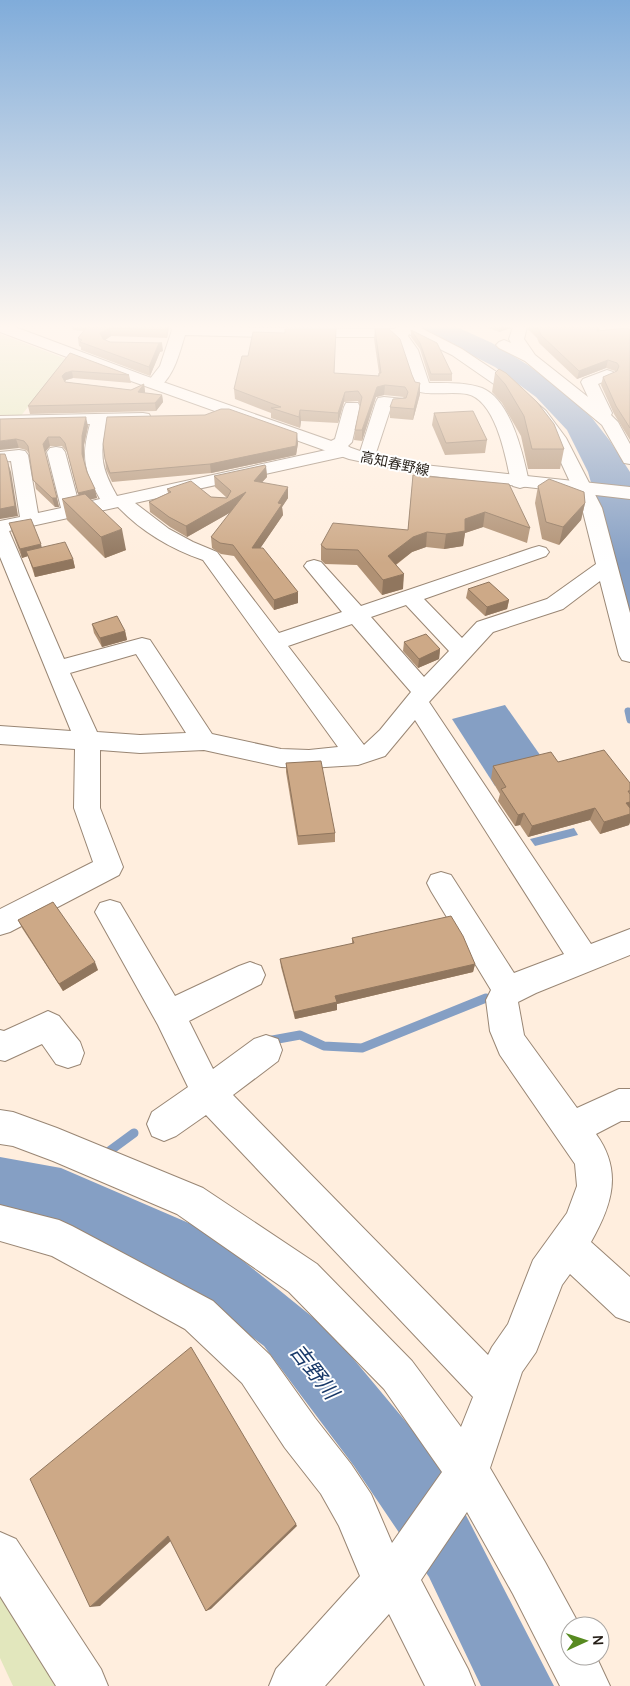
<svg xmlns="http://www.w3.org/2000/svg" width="630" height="1686" viewBox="0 0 630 1686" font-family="Manrope,'Noto Sans JP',sans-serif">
<rect width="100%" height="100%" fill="#ffeede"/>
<g fill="#e2e7bd">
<path d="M0 334 66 359 20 417 0 418Z"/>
<path d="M0 1579 74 1686H13L0 1658Z"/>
</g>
<g fill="#859fc4">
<path d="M417 327H457L492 343 528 365 561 390 592 418 610 441 630 472V620L588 472 567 430 536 397 495 367Z"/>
<path d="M505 705 552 772 495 786 452 719Z"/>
<path d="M574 828 578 835 535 846 530 839Z"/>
<path d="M0 1157 61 1168 205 1230 331 1332 437 1459 554 1686H481L429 1577 354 1466 264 1346 195 1294 0 1206Z"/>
</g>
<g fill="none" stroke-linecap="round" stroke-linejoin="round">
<path stroke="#859fc4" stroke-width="7" d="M628 711 630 720"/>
<g stroke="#859fc4" stroke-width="9">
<path d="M267 1041 300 1035 324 1046 362 1048 486 998"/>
<path d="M104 1155 134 1133"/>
</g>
<g stroke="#998674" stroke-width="2">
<g id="minor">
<path d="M171 327 395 329 396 327H419L462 349 516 385 546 411 566 438 602 508 630 613V662L622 660 619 655 600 581 563 609 493 632 429 702 591 944 630 929V955L536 993 518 1002 524 1035 577 1108 619 1089H630V1121H621L596 1134C623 1171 612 1205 591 1242L630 1277V1322L616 1317 570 1274 562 1285 536 1352 522 1372 490 1468 545 1562 580 1626H570V1656H596L610 1686H560L513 1594 467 1512 421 1580 468 1669 475 1686H425L389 1614 325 1686H269L276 1669 360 1576 339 1526 321 1494 285 1448 242 1383 185 1329 52 1256 0 1241V1205L59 1220 72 1226 213 1301 270 1355 315 1418 351 1464 371 1494 392 1543 442 1472 384 1389 289 1292 177 1214 53 1161 13 1146 0 1144V1110L13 1112 57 1128 203 1188 317 1264 412 1361 461 1427 473 1397 206 1115 176 1136 164 1141 152 1136 147 1124 152 1112 188 1087 158 1025 95 912 100 903 110 900 120 903 175 996 239 966 250 962 261 966 265 975 261 984 189 1021 213 1069 254 1039 266 1035 278 1039 282 1050 278 1061 233 1095 488 1355 492 1347 508 1324 533 1260 567 1213 577 1186 575 1164 500 1055 490 1031 486 1000 491 990 431 891 427 883 431 875 441 872 451 875 514 973 564 954 415 720 385 756 358 765 309 768 281 767 204 750 140 753 100 750V808L123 867 119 875 10 932 0 935V909L93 862 74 808 75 749 0 744V726L71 731 0 557V521L20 517 11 461 0 462V452L19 450 25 451 28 455 38 513 61 508 47 452 50 448 56 447 62 448 65 452 79 504 100 499C84 470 81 457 90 424L0 426V416L143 413 149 414 151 418 149 422 107 424C99 455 101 468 117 496L326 450 324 447 327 443 335 439 344 407 346 403H358L360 407 352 442 348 446 354 451 351 455 135 503 169 529 193 542 217 552 279 633 342 612 304 566 307 562 314 560 321 562 361 606 532 548 539 546 546 548 549 552 546 556 424 599 462 638 477 622 547 599 596 564 582 508 552 443 534 419 504 391 452 355 409 334 408 336 418 350 429 383C446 383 465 382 482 388 511 400 523 454 529 482L527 486 520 488 513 486 511 482C506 458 496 400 467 394 450 391 433 396 416 391 405 375 410 348 389 337H269L185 335C179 354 175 373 160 387H148L146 384 160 366 172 330ZM118 507C142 532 171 549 203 560L338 747 309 750 281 749 212 734 150 640 142 638 64 659 9 531ZM406 605 449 651 424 677 371 617ZM352 624 411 692 380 730 364 745 288 646ZM136 654 186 733 140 735 97 732 70 673Z"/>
<path d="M513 327H527L524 339 535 355 588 397 581 382 583 379 607 370 613 372 615 375 613 378 598 384 612 413 611 415 618 422 630 444V464L624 463 602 425 525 361 499 348 496 345 499 342 504 340 511 343 509 339Z"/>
<path d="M384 397 404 399 406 403 404 407H391L373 462 367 463 361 462 358 458 376 402 378 398Z"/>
<path d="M48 1011 59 1016 80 1042 84 1053 80 1064 68 1068 56 1064 42 1044 5 1061 0 1060V1030L4 1031Z"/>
<path d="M0 1532 16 1539 101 1669 108 1686H56L0 1596Z"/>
</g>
</g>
<g stroke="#998674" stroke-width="2">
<path id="major" d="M0 327H15L143 375 360 451 424 465 630 487V499L424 475 349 459 131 381 0 332Z"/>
</g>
<use href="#minor" fill="#fff" fill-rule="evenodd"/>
<use href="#major" fill="#fff" fill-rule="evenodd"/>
</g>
<g fill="#b09174">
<path d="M64 327H169L167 338 111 336 105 340 110 342 163 351 160 352 150 376 81 350V347L79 346 78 338 84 331 73 330 72 328Z"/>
<path d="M487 327H512L511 328 499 332Z"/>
<path d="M528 327H600L599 331 630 330V440L614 414 601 385 603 377 615 372V371L606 368 577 379 539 343 537 338 528 329Z"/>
<path d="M375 329 412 375 415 382 420 383V394L413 420 390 418V407L404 397 384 395 376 397 362 441 354 440 355 430 360 405 358 401 344 402 338 423 301 421 300 428 271 418V413L235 399 234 389 334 373 378 376 379 373 374 339Z"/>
<path d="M411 330 452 374V381H430L420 349 411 337Z"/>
<path d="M70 353 129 375 131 383 73 378 66 380 65 382 131 390 144 384 145 392V393L162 395 163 402 156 411 30 414 28 406Z"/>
<path d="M499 369 564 449 560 469H528L521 436 502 403 492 392 495 373Z"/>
<path d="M434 413 487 440 485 453 445 455 432 425Z"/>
<path d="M0 419 88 426 84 445V461L87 472 97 498 90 499 126 550 105 558 67 520 62 499 79 496 67 452 62 446H50L45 452 59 507H55L36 489 29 453 26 450 19 448Z"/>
<path d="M298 443 296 455 211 473 112 482 106 469 105 459Z"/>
<path d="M266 467 267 477 262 482 288 498 282 507 283 515 260 548 298 603 274 610 234 556 221 554 212 548 211 537 231 512 187 537 170 527 150 512 149 502 168 493 167 489 211 497 227 498 215 487 214 476Z"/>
<path d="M413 475 530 528 527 543 483 527 465 533 463 546 444 549 426 547 412 552 396 565 403 589 382 595 357 565 325 564 321 560V545L408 530Z"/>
<path d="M538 486 585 503 581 520 559 545 542 539 535 503Z"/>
<path d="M9 523 41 547 73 559 75 568 35 577 28 556 22 558 12 532Z"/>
<path d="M468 589 509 600 507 609 485 616 466 598Z"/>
<path d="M92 624 125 631 127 640 102 647 94 633Z"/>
<path d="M404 642 440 649 439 659 418 668 403 651Z"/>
<path d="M558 762 630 783V822L629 825 600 834 590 820 528 837 520 825 515 826 498 801 500 794 491 779 493 766Z"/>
<path d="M286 763 335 833V842L298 845 286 772Z"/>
<path d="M18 920 98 970 63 991 22 928Z"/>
<path d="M352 938 475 964 473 972 337 1004V1010L295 1019 281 967 280 959 352 944Z"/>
</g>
<g fill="#90765e">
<path d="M166 327H169L167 338 166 330Z"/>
<path d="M500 327H512L511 328 499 332Z"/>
<path d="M110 328 111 336 102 342 100 333Z"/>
<path d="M159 343H162L163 351 160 352 150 376 149 367Z"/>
<path d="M608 360 606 368 577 379 579 371Z"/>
<path d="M72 371 73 378 66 380 63 384 62 376 65 373Z"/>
<path d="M420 383V394L413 420 414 409Z"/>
<path d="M144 384 145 392 139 400 138 392Z"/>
<path d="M385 385 384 395 376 397 362 441V430L377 387Z"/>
<path d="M345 392 344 402 338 423V413Z"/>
<path d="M162 395 163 402 156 411 155 403Z"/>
<path d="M300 410 301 421 300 428 299 417Z"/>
<path d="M86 417 88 426 84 445V463L82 454V436Z"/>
<path d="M297 433 298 443 296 455 211 473 210 464Z"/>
<path d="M48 437 50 446 45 452 43 444Z"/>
<path d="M16 439 19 448 0 450V441Z"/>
<path d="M8 463 11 472 18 516 0 519V509Z"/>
<path d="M266 467 267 477 254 491V481Z"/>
<path d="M288 487V498L282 507 283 515 253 559 252 548 278 503Z"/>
<path d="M95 489 97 498 80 502 78 493Z"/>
<path d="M246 492 247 503 187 537 186 526Z"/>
<path d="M52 498H57L59 507H55Z"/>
<path d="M585 503 581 520 559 545 563 527Z"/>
<path d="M485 512 483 527 465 533 463 546 444 549 446 534 465 519Z"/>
<path d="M122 529 126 550 105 558 101 537Z"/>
<path d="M427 532 426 547 412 552 387 571 388 556 413 537Z"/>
<path d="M41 544 43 553 26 551 28 556 22 558 20 549Z"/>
<path d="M73 559 75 568 35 577 33 568Z"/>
<path d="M404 574 403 589 382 595 383 580Z"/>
<path d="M298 592V603L274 610V600Z"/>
<path d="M509 600 507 609 485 616 487 607Z"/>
<path d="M125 631 127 640 102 647 100 638Z"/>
<path d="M440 649 439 659 418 668 419 659Z"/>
<path d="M630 802V812L626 803Z"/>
<path d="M595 808 590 820 528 837 532 826Z"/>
<path d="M524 813 520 825 515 826 518 815Z"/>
<path d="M630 814V822L629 825 600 834 604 822Z"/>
<path d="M95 962 98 970 63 991 59 984Z"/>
<path d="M475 964 473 972 337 1004V1010L295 1019 294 1012 335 996Z"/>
<path d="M296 1524 297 1526 211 1609 206 1611Z"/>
<path d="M168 1536 174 1538 100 1606 90 1607Z"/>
</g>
<g fill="#cda987" stroke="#90765e">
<path d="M87 327H166V330L110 328 100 333 103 339 110 342 162 343H159L149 367 80 342 82 340 78 338Z"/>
<path d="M536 327H599L597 331 627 328 630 330V428L616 406 603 377 617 371 619 366 617 363 608 360 579 371 541 335 539 330Z"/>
<path d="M285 329H336L334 373 379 376V373H381L375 329H389L400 339 412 375 415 382 420 383 414 409 390 407 393 399 406 398 408 392 405 387 385 385 377 387 362 430H355L362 397 358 391 345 392 338 413 300 410 299 417 271 408 281 407 234 389 242 356H248L253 332 285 333Z"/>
<path d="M411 330 437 343 452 374H431L420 343Z"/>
<path d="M70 353 129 375 72 371 65 373 62 376 65 382 131 390 144 384 138 392 162 395 155 403 28 406Z"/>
<path d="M499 369 506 373 537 402 554 424 564 449H532L524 416 505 384 495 373Z"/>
<path d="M221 409H229L297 433 296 446 210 464 110 473 105 459 103 444 107 417 205 415Z"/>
<path d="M473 411 487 440 446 443 434 413Z"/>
<path d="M86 417 82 436V454L87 472 95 489 78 493 65 443 60 437H48L43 444 57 498H52L33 480 28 446 24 441 16 439 0 441V419Z"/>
<path d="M0 454H5L8 463 15 506 0 509Z"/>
<path d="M265 465 266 467 254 481 288 487 278 503 282 504 252 548H263L298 592 274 600 233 545 220 543 211 537 246 492 186 526 169 517 149 502 171 492 167 489 191 481 211 497 227 498 231 491 214 476Z"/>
<path d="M413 475 509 484 530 528 485 512 465 519V531L446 534 427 532 413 537 388 556 404 574 383 580 358 550 326 549 321 545 333 523 408 530Z"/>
<path d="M549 479 584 492 585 503 563 527 546 522 538 486Z"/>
<path d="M85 494 122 529 101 537 62 499Z"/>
<path d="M31 519 41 544 20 549 9 523Z"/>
<path d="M65 542 73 559 33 568 26 551Z"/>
<path d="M489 582 509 600 487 607 468 589Z"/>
<path d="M117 616 125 631 100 638 92 624Z"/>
<path d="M426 634 440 649 419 659 404 642Z"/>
<path d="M604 750 630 783V791H628L630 794V802L626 803 630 808V814L604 822 595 808 532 826 524 813 518 815 501 789 506 787 493 766 551 752 558 762Z"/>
<path d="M321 761 335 833 298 836 286 763Z"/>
<path d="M53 902 95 962 59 984 18 920Z"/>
<path d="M451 916 463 936 475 964 335 996 337 1002 294 1012 280 959 354 943 352 938Z"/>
<path d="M191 1347 296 1524 206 1611 168 1536 90 1607 30 1479Z"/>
</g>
<linearGradient id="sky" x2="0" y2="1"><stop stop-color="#80acda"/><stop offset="0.58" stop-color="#fff7f0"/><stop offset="1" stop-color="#fff7f0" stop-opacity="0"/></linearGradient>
<rect width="630" height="563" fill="url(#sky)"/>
<g text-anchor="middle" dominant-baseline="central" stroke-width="4" stroke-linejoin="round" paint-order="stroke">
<g font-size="14" fill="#251e17" stroke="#fff">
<text transform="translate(395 463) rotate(12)">高知春野線</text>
</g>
<g font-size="21" font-style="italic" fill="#173868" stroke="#fff">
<text transform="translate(315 1371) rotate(52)">吉野川</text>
</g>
</g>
<g transform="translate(585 1641) rotate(87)"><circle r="24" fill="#ffffff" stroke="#a8a5a2"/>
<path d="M0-4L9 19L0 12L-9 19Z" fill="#578a20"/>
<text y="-8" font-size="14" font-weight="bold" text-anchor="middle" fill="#251e17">N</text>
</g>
</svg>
